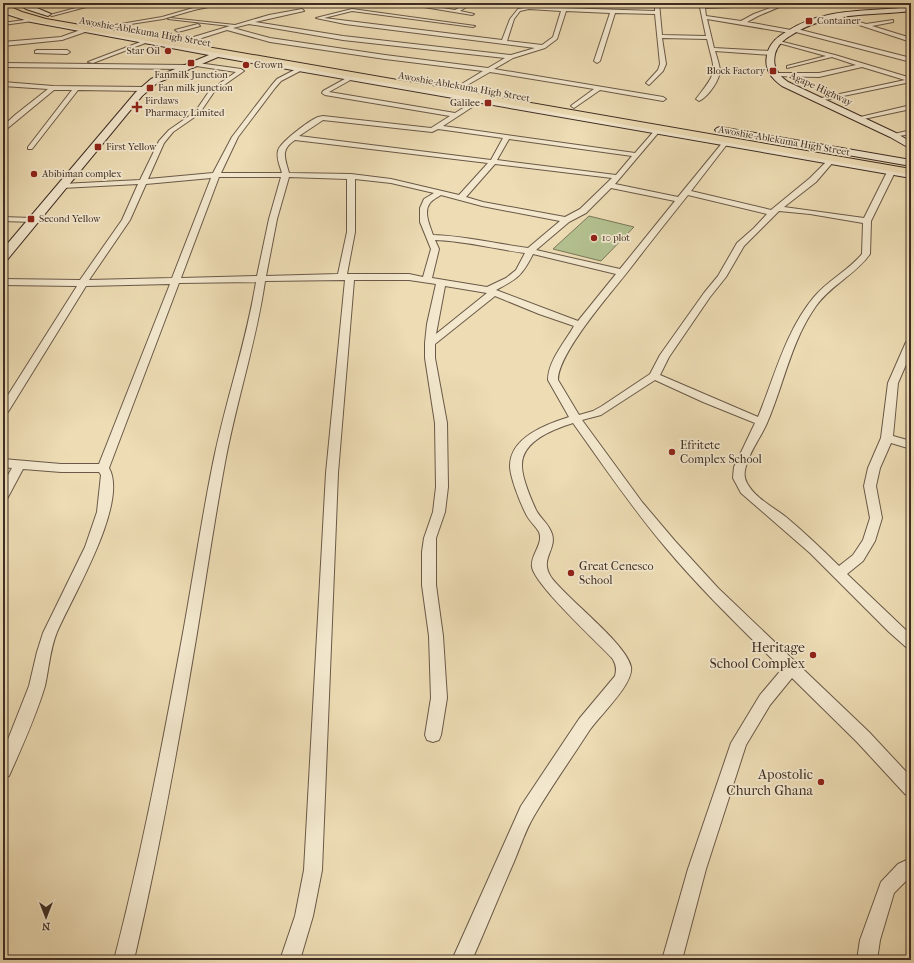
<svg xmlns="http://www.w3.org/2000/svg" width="914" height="963" viewBox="0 0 914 963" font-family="'IM FELL French Canon',serif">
<rect width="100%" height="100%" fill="#eddcb4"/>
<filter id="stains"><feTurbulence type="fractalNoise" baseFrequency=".005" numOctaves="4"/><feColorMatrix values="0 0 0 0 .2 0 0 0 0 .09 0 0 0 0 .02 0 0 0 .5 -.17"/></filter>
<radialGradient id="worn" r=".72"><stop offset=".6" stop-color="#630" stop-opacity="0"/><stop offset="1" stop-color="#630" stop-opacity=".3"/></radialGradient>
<path fill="#b4c190" stroke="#79775a" d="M589 216 634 227 601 261 553 249Z"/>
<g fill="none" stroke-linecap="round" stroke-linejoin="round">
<g stroke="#6a5947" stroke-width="2">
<g id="street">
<path d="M94 3H101L52 16 50 15Z"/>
<path d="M218 3H227L194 10 163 19 111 27 109 26 162 17 193 8Z"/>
<path d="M410 3 455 10 468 3H473L460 11 474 14 472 15 412 5Z"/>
<path d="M655 3H659L662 35 706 36 699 3H703L704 6 745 3 734 7 705 8 706 16 741 21 754 14 783 3H789L758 16 747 22 791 30 793 28 911 58V62L792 31 790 33 707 19 714 48 771 51 774 53 771 55 715 51C717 57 719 64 720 70 720 80 708 97 699 101L696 99C719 70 715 73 707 39L662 38 666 64 663 71 649 85 646 83 658 70 660 64 655 14 615 13 600 61 597 63 594 61 610 13 566 11 557 39 545 48 513 58 494 69 663 97 666 99 663 101 600 90 574 108 571 106 572 105 594 89 490 72 462 88 459 86 460 85 483 71 385 59 270 42 227 30 189 42 186 40 187 39 230 26 168 19 170 18 235 25 269 15 302 9 304 11 255 22 343 36 511 55 535 48 345 24 316 18 352 9 475 26 473 27 352 11 324 18 502 40 510 19 518 9 529 7 655 11ZM529 9 561 11 553 37 542 45 507 41 514 19 520 11ZM249 24 343 40 505 58 488 68 385 55 270 38 233 28Z"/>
<path d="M837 15 866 24 893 20V22L872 26 911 38V42L835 17Z"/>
<path d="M31 19 33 21 3 25V23Z"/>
<path d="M198 24 200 26 178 32 175 30Z"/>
<path d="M86 28 89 30 88 31 62 40 3 46V42L61 37Z"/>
<path d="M775 40 835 55 911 78V82L819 101 818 100 821 98 905 80 862 67 819 77 772 76 771 75 774 73H819L856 65 832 57 787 68V66L826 56 775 42Z"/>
<path d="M143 41 148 42 93 63 88 62Z"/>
<path d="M37 50H67L70 52 67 54 35 53V51Z"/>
<path d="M3 63 185 65 188 67 185 69 3 67Z"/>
<path d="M198 63 241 69 244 71 214 92 199 114 173 132 164 143 148 179 213 173 232 137 271 86 277 79 300 67 302 68V70L281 81 275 88 238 137 221 173H282C280 166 276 158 278 151 279 143 310 120 318 117L323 116 431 128 450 116 325 95 322 93 323 91 352 75 354 76V78L329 92 455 113 478 99 483 100 443 126 635 153 655 130H659V132L615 184 678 197 723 142 725 141 728 143 691 191 771 210 810 178 828 160 830 159 834 161 816 182 784 207 864 218 888 170H894L895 172 871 221 870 254C855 275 831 285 816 306 791 341 784 384 767 423 761 437 750 451 746 466 744 472 744 478 747 483 755 498 773 507 786 517 805 533 822 549 839 566L853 555 863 540 870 518 864 486 868 468 881 438 888 383 906 342 911 339V353L898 383 893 436 911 441V449L891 443 880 468 876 486 882 518 875 541 863 561 847 574 911 635V649L906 647 889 632 810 553 741 493 733 478 734 467 755 423 703 402 655 380 601 415 582 420 642 502 675 541 718 588 869 732 911 777V797L905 794 857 742 792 678 770 705 746 745 706 869 682 960H662L688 869 731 743 760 695 782 669C742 629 702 591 666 548 632 508 603 465 573 423 554 429 521 441 522 466 522 478 531 499 536 510 540 518 549 524 552 534 557 550 539 559 551 577 567 599 627 644 631 667 634 684 599 716 589 731 571 759 551 787 534 816 525 831 520 848 513 864 499 896 486 928 472 960H452L521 806 579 719 615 676C617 669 616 664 612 658 597 642 535 585 532 567 530 555 544 544 539 532 535 525 528 520 525 512 520 502 510 477 510 466 510 437 547 424 569 417L548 380C548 361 565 342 574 326L539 314 495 296 435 344V358L447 423 448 487 445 512 436 538V585L443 636 447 698 441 735 439 740 433 742 427 740 425 735 431 698 429 636 422 585V552L424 538 433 512 436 487 435 423 425 358V343L427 324 436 284 409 280H354L338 473 322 870 313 916 300 960H280L295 916 304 870 326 473 345 280 265 281C256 344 235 405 224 468 214 523 206 578 197 633 179 742 159 852 134 960H114C142 852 163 742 183 633 193 578 201 523 212 468 224 405 246 345 256 282L179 283 109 468C129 503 72 597 57 632 50 649 49 668 45 686 36 716 22 747 9 776L3 778V752L29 686 37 652 43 633 85 547 97 512 101 475 99 472H61L23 469 7 499 3 500V484L12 468 3 467V459L61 464H99L170 284 86 286 8 412 3 415V403L77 286 3 285V279L80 280 122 220 138 184 62 188 58 186 62 184 140 180 159 141 169 130 195 112 210 90 236 72 196 66 195 65ZM323 120 432 132 438 129 503 138 491 160 299 136ZM509 139 632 156 616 175 497 160ZM295 140 488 163 459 195 391 179 351 174 289 173C285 158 280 150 295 140ZM495 164 612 178 580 209 565 217 483 202 466 197ZM219 177H281L269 219 257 276 181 278ZM289 177 347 179V232L338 274 266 276 277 219ZM211 178 172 278 89 280 130 220 146 184ZM355 179 391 183 434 193 424 199 420 208V222L431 249 423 277 409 274H347L355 232ZM611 188 675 201 620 269 536 250 569 222 586 213ZM441 195 482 206 560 221 528 248C497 244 465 236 433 235 430 226 423 212 430 203 432 200 438 197 441 195ZM688 195 767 214 754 228 737 243 718 276 704 293 660 355 650 374 602 406 593 411 579 415 558 380C558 353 611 293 629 270 648 245 668 220 688 195ZM779 211 810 214 863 223 862 254C848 271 828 280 814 297 785 332 775 376 758 417L660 375 669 357 710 297 726 277 744 246ZM435 240C465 241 495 249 525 253L516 270 506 278 487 287 432 278 439 249ZM533 254 616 274 578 321 496 290C517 279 522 276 533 254ZM445 286 487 293 436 334Z"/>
<path d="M3 82 53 86 144 87 147 89 144 91 78 90 32 149H28V147L72 90H54L3 132V126L15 115 48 89 3 86Z"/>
<path d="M911 105V109L859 120 856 118Z"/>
<path d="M911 130V134L893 137 890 135Z"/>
<path d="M3 217 32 218 36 220 32 222 3 221Z"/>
<path d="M911 858V876L894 893 880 940 877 960H857L860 940 881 882 898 864Z"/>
</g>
</g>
<g stroke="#3e2d23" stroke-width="2">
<g id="secondary">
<path d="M17 3H25L51 14 48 16 26 9Z"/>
<path d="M911 7V11C870 16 826 11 790 36 783 40 777 46 775 54 772 67 778 75 788 82L896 133 911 142V149L890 137 782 86C771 78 764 69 767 55 769 44 777 37 786 32 823 7 868 12 911 7Z"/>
<path d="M3 9 32 18 145 40 911 172V178L218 57 157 83 142 96 7 260 3 261V249L136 92 151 79 209 55 31 22 3 13Z"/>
<path d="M720 127 911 160V166L717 132 715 130 717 128Z"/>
</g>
</g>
<g stroke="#3e2d23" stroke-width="2">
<path id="primary" d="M3 4 22 12 46 19 911 169V175L45 23 16 16 3 9Z"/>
</g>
<use href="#street" fill="#f3e8ce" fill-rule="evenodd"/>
<use href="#secondary" fill="#f3e8ce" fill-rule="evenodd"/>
<use href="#primary" fill="#eddcb4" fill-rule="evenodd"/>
</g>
<g fill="#8f2418" stroke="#f3e8ce" stroke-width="1.5">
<rect x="805" y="17" width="8" height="8" rx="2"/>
<circle cx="168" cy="51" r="4"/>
<rect x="187" y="59" width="8" height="8" rx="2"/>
<circle cx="246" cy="65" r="4"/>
<rect x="769" y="67" width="8" height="8" rx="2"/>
<rect x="146" y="84" width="8" height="8" rx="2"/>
<rect x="484" y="99" width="8" height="8" rx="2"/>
<path d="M135 101h4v4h4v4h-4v4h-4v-4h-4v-4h4z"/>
<rect x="94" y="143" width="8" height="8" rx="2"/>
<circle cx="34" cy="174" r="4"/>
<rect x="27" y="215" width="8" height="8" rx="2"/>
<circle cx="594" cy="238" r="4"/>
<circle cx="672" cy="452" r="4"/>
<circle cx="571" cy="573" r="4"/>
<circle cx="813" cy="655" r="4"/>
<circle cx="821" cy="782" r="4"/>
</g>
<g text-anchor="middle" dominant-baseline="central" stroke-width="3.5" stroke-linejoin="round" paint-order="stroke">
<g font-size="10" fill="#3e2d23" stroke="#f3e8ce" text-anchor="start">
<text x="817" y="21">Container</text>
<text x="160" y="51" text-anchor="end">Star Oil</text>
<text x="254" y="65">Crown</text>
<text x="765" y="71" text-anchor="end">Block Factory</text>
<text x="191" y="75" text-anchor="middle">Fanmilk Junction</text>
<text x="158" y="88">Fan milk junction</text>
<text x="145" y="101">Firdaws<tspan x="145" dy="12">Pharmacy Limited</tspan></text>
<text x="480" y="103" text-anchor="end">Galilee</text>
<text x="106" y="147">First Yellow</text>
<text x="42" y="174">Abibiman complex</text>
<text x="39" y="219">Second Yellow</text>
<text x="602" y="238">10 plot</text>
</g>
<g font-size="10" fill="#3e2d23" stroke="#f3e8ce">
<text transform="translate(145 32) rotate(10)">Awoshie-Ablekuma High Street</text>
<text transform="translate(464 87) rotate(10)">Awoshie-Ablekuma High Street</text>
<text transform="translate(821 89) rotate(25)">Agape Highway</text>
<text transform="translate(784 141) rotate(10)">Awoshie-Ablekuma High Street</text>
</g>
<g font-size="12" fill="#3e2d23" stroke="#f3e8ce" text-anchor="start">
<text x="680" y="445">Efritete<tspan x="680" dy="14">Complex School</tspan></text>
<text x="579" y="566">Great Cenesco<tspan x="579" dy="14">School</tspan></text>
</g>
<g font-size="14" fill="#3e2d23" stroke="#f3e8ce" text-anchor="end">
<text x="805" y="647">Heritage<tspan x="805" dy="16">School Complex</tspan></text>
<text x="813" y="774">Apostolic<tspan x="813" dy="16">Church Ghana</tspan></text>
</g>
</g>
<rect width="914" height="963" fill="none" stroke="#eddcb4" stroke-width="16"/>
<rect x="4" y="4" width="906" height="955" fill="none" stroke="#3e2d23" stroke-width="2"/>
<rect x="8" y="8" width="898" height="947" fill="none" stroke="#3e2d23"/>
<g transform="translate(46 917) rotate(180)" stroke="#f3e8ce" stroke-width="3" paint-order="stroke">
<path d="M0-3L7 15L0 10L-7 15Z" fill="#3e2d23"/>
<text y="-6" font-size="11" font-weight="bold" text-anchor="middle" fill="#3e2d23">N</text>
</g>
<rect width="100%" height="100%" filter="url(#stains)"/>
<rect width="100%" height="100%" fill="url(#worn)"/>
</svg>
